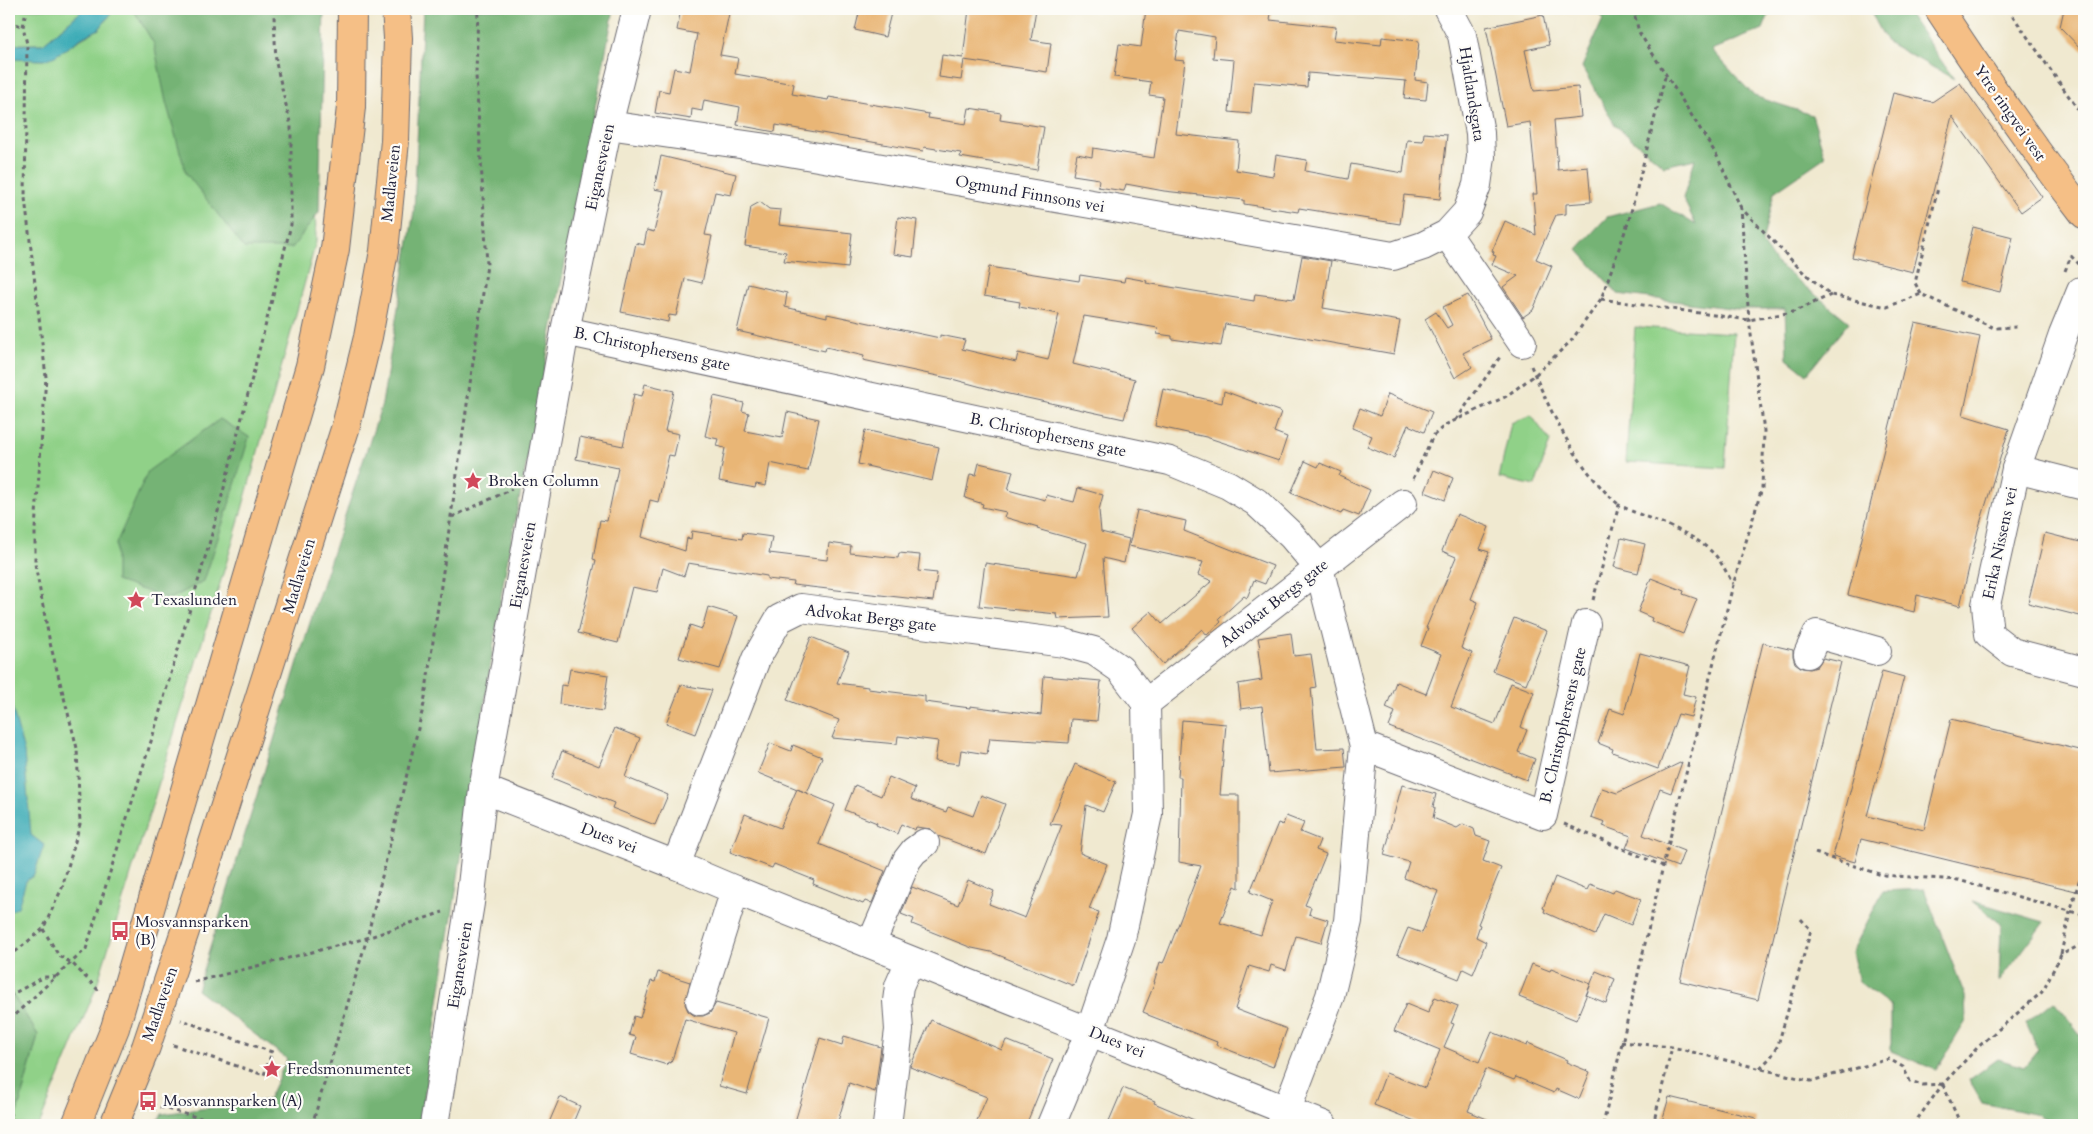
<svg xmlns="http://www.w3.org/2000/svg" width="2093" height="1134" viewBox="0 0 2093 1134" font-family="Cardo,serif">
<rect width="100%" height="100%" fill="#fdfcf7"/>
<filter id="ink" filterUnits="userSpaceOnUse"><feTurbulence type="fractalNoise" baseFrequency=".02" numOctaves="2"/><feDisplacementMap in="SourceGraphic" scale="10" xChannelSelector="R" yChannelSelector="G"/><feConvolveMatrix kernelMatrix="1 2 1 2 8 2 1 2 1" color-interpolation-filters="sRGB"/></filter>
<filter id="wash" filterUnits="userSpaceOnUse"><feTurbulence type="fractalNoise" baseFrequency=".0096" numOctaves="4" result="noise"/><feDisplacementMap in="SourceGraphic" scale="20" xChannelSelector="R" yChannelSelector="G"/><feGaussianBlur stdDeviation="1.12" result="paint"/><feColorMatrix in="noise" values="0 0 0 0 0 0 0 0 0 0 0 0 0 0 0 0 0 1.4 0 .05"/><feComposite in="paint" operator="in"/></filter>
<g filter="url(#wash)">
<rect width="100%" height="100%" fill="#f0e9d0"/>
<g fill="#90d188" stroke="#597a62">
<path d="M9 9H84L43 44H20L19 59 44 60 99 29 110 15 112 9H311L316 242 234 538 96 988 39 1125 14 1124 38 1035 9 989Z"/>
<path d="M1635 327 1734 333 1725 468 1626 462Z"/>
<path d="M1531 415 1550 441 1535 486 1499 478 1511 423Z"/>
</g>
<g fill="#74b374" stroke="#4b6a58">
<path d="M133 9H324L319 212 292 248H244L186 173 166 102 154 44Z"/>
<path d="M423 9H614L503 584 420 1125H155L162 1114 268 1100 287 1059 197 990 316 603 382 404 414 211Z"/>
<path d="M1594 9H1771L1763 29 1712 50 1754 96 1812 115 1825 157 1774 192 1762 243 1775 262 1849 322 1807 374 1787 358 1785 309H1737L1618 294 1577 249 1607 217 1660 203 1696 225 1683 198 1695 159 1664 166 1615 125 1582 67 1603 19Z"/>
<path d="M1869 9H1905L1954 79 1887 42Z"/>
<path d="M220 419 249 437 232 495 204 581 170 599 116 581V544L148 471Z"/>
<path d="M1924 889 1965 996 1966 1021 1936 1070 1891 1051V1006L1859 982 1852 952 1883 891Z"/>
<path d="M1973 901 2044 922 1999 982 2001 924Z"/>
<path d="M9 989 38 1035 14 1125H9Z"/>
<path d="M2054 1001 2084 1039V1125H2056L2039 1115 1982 1103 1969 1080 1998 1059 2024 1067 2038 1050 2026 1023Z"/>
</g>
<g fill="#3aabb6" stroke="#2e6678">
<path d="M84 9H112L110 15 99 29 83 37 55 56 44 60 9 59V45L43 44Z"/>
<path d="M9 695 24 752 31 835 44 845 34 875 26 881 18 907 9 912Z"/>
</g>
<g id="blocks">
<g fill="#e9b676">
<path d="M681 9H730L720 55 738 58 735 74 794 84 792 94 828 100 829 97 929 114 928 118 966 124 969 108 1001 113 1000 120 1044 127 1037 170 960 157 961 153 924 147 923 151 776 125 775 132 737 125 740 107 704 100 702 111 692 109 691 119 655 113 659 90 669 92 674 68 690 71 697 34 677 30Z"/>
<path d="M860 9H892L885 37 855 30Z"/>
<path d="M969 9H1036L1031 40 1051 43 1047 72 964 60 961 80 939 77 942 55 963 58Z"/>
<path d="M1146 9H1191L1232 14 1233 9H1234L1271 13 1270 20 1336 27 1334 40 1381 45 1382 37 1419 41 1415 80 1428 82 1426 100 1404 98 1406 81 1308 73 1307 87 1254 82 1251 114 1229 112 1234 60 1213 58 1215 37 1179 31 1175 60 1185 61 1176 134 1239 141 1236 170 1273 176 1276 155 1307 160 1305 171 1348 179 1351 164 1403 173 1407 140 1423 141 1424 133 1447 135 1440 199 1404 195 1400 224 1299 208 1298 212 1244 204V200L1164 191 1126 184 1124 191 1098 187 1099 179 1073 175 1077 154 1092 157 1093 148 1154 158 1163 97 1149 95 1151 82 1114 77 1119 44 1141 47Z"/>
<path d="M2064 9H2084V52L2060 27Z"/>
<path d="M1543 15 1549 45 1525 50 1534 91 1578 87 1581 117 1554 120 1558 170 1588 167 1591 202 1566 204V214L1556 215 1536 259 1552 266 1533 310 1523 317 1503 287 1518 276 1492 265 1496 256 1493 255 1494 252 1492 251 1505 221 1536 235 1533 194H1537L1530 122 1506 126 1486 27Z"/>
<path d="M1960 83 2042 197 2021 212 1952 116 1913 272 1852 257 1893 93 1932 102Z"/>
<path d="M661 156 736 174 731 195 715 192 705 235 712 236 702 283 685 279 676 316 669 315 668 322 621 312 636 243 644 245 647 230 654 232 664 191 654 189Z"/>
<path d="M760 202 769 209 781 210 779 225 852 233 848 268 784 261 786 252 745 246 751 207Z"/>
<path d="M898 217 917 220 913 257 893 254Z"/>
<path d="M1973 227 2013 237 2000 292 1960 282Z"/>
<path d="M1302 256 1331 261 1323 308 1400 321 1394 354 1225 324 1221 346 1172 339V336L1157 334 1158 328 1084 316 1073 364 1135 379 1124 419 1004 393 952 379 863 360 864 356 826 347 825 351 737 331 748 284 787 293 785 307 827 317V314L940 338V335L965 340 962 349 1016 362 1018 353 1048 360 1059 314 1019 307 1020 302 984 296 989 267 1079 281 1080 275 1124 282 1125 277 1147 281 1146 283 1254 301 1255 294 1294 299Z"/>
<path d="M1468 295 1491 339 1463 353 1472 367 1455 378 1425 319 1436 312 1447 328 1452 325 1443 307Z"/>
<path d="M1915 323 1980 337 1963 415 2009 429 1978 530 1960 606 1917 595 1914 612 1848 595Z"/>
<path d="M645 384 674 391 665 431 679 434 674 456 669 455 658 502 650 500 642 537 685 551 687 538 691 539 692 531 742 539 743 533 772 537 769 553 827 560 829 543 851 546 850 553 898 558 899 553 920 555 918 571 937 573 933 601 793 585 794 582 767 579V576L688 563 684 576 663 568 657 592 632 587 618 643 578 633 596 560 593 559 600 520 607 521 618 468 576 459 580 437 623 446 634 394 642 396Z"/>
<path d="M1163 389 1222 403 1224 391 1281 412 1274 432 1287 437 1279 461 1206 437 1155 426Z"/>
<path d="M1388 394 1432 412 1424 432 1408 425 1394 458 1367 447 1372 436 1352 428 1360 408 1380 416Z"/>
<path d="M714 396 744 403 742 411 749 413 745 431 782 438 787 412 819 419 808 471 770 463 766 486 756 484 755 488 719 481 725 448 716 446 718 439 705 436Z"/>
<path d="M865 430 939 447 932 481 858 464Z"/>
<path d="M1305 461 1318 467 1320 463 1341 472 1339 476 1370 490 1359 516 1343 510 1341 514 1291 493Z"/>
<path d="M979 463 1013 471 1008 490 1045 500 1046 495 1074 502 1078 488 1103 495 1099 510 1101 532 1129 539 1124 563 1103 558 1108 617 1058 619 1057 614 979 606 985 563 1078 576 1087 543 1037 529 1038 527 1004 517 1006 512 982 507 983 504 965 498 970 474 976 475Z"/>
<path d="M1434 470 1453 478 1445 500 1425 492Z"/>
<path d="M1137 510 1186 521 1184 531 1273 566 1265 584 1254 580 1247 598 1244 596 1219 619 1221 622 1207 635 1202 629 1163 664 1132 628 1151 611 1162 624 1212 581 1198 575 1203 562 1129 546Z"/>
<path d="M1457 514 1489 527 1480 549 1489 552 1471 599 1478 602 1461 648 1472 653 1451 707 1495 724 1511 683 1534 692 1521 727 1527 730 1518 752 1535 759 1527 780 1389 727 1395 712 1386 708 1396 682 1426 694 1441 654 1421 646 1428 628H1426L1456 557 1442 551Z"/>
<path d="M2045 533 2084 543V617L2028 603Z"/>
<path d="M1621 538 1645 544 1638 573 1614 567Z"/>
<path d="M1651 578 1684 591 1683 594 1697 599 1683 634 1651 621 1652 618 1638 612Z"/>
<path d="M708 607 738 616 720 669 679 658 690 625 702 629Z"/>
<path d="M1514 618 1547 631 1526 684 1493 671Z"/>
<path d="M1291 633 1294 656 1311 654 1316 687 1311 688 1317 749 1344 748 1346 767 1269 773 1262 706 1241 709 1238 684 1262 680 1258 650 1260 648 1258 638Z"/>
<path d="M811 637 849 652 837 683 868 687V689L925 696V702L970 708V706L1041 715 1044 676 1101 681 1097 721 1071 719 1069 743 990 738 987 754 961 750 959 764 935 761 938 741 898 736 897 744 832 738 839 720 787 700Z"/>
<path d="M1763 643 1793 650V656L1795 663 1802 668 1810 669 1817 667 1823 658 1841 662 1758 1000 1680 981Z"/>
<path d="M1640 653 1690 666 1683 694 1696 697 1691 717 1678 714 1658 769 1612 752 1613 749 1598 743 1610 709 1624 714Z"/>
<path d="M570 669 608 675 603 711 559 704 561 685 567 686Z"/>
<path d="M1882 671 1904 677 1867 816 1924 830 1951 719 2084 751V893L1861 839 1855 862 1833 856Z"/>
<path d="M681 685 712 690 695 734 666 723Z"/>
<path d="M1182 720 1226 724 1220 795H1239V888L1235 886 1220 923 1261 935 1272 901 1250 892 1278 823 1283 825 1286 816 1304 823 1300 832 1320 840 1316 850 1326 854 1305 905 1311 907 1309 914 1328 920 1321 943 1296 936 1286 970 1271 965 1269 972 1249 966 1235 1009 1287 1029 1273 1067 1216 1045 1217 1042 1148 1015V1014L1143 1012 1155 982H1154L1160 962 1163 963 1165 959 1201 866 1179 862 1181 777H1178Z"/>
<path d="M615 728 640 738 625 777 668 795 655 825 612 808 614 803 552 778 562 751 599 766Z"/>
<path d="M770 743 791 751 793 745 822 757 807 793 758 773Z"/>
<path d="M1682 762 1671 793 1660 789 1643 835 1684 851 1678 867 1626 848 1631 836 1603 826 1605 822 1591 817 1602 788 1617 793Z"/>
<path d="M1075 764 1116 782 1103 812 1086 805 1080 853 1107 864 1089 909 1099 912 1074 986 991 952 972 948 912 924 914 919 901 914 912 887 958 905 968 880 994 891 989 904 1025 918 1062 825 1050 824Z"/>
<path d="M889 777 915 788 911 799 946 812 948 807 973 816 981 795 1005 804 986 854 938 836 931 829 916 827 915 830 901 824 897 834 876 825 877 823 845 810 855 785 881 796Z"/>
<path d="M1402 785 1436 794 1433 807 1435 808 1433 818 1457 828 1463 824 1474 829 1476 836 1490 841 1483 861 1501 868 1478 924 1480 925 1476 937 1486 942 1473 974 1463 969 1459 979 1397 954 1408 928 1422 933 1438 891 1404 878 1409 862 1384 855 1389 837 1388 836Z"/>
<path d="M797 789 835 805 819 844 885 871 872 903 865 901 863 904 813 884 814 880 774 864 772 868 730 852 745 814 780 828Z"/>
<path d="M1555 877 1587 890 1590 884 1613 893 1615 889 1641 899 1631 925 1604 914 1595 935 1544 912 1545 909 1543 908Z"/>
<path d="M1532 964 1550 971 1551 969 1591 984 1576 1020 1519 997Z"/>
<path d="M1596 971 1615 979 1606 1003 1586 995Z"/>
<path d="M658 972 690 982 685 1004 688 1011 695 1016H703L710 1013 716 1003 769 1018 747 1094 719 1086 734 1033 685 1019 671 1063 668 1062 667 1065 631 1054 636 1037 629 1035 634 1016 640 1018 651 981 655 982Z"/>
<path d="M1435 997 1458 1006 1451 1023 1454 1024 1444 1047 1479 1062 1492 1032 1527 1046 1528 1043 1567 1060 1566 1062 1590 1072 1579 1099 1556 1089 1554 1093 1516 1077 1514 1080 1486 1069 1468 1111 1501 1125H1425L1374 1105 1386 1073 1425 1088 1440 1050 1394 1031 1406 1004 1428 1013Z"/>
<path d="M931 1020 1002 1050 1006 1040 1053 1059 1026 1125H975L987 1097 910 1067Z"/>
<path d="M844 1036 881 1047 875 1092 849 1083 837 1125H794L820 1038 842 1045Z"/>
<path d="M1123 1088 1155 1101 1154 1103 1206 1125H1120L1109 1121Z"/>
<path d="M560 1097 580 1106 572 1125H548Z"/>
<path d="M1669 1097 1756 1118 1755 1125H1661Z"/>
</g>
</g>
</g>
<g filter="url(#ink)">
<use href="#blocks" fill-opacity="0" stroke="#6a686f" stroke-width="1"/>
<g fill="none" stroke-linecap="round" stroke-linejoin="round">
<g stroke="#6a686f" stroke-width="30">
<g id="minor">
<path d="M608 125 760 147 1393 256 1423 246 1447 234 1467 212 1477 185 1481 157 1480 133 1462 35 1448 9"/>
<path d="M1447 234 1522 343"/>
<path d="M2081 291 2063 335 2016 469 1986 605 1989 634 2012 652 2084 671"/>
<path d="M565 331 1170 461 1228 485 1256 502 1292 536 1319 568 1364 746 1348 921 1330 996 1281 1125"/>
<path d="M2016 469 2084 486"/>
<path d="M1808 654 1817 634 1877 651"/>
<path d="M1146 703 1403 503"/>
<path d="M1364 746 1543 815 1586 624"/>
<path d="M483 789 676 865 735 890 1323 1125"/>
<path d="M676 865 756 659 779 619 801 608 1064 643 1094 651 1120 669 1146 703 1148 814 1121 939 1090 1031 1051 1125"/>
<path d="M871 944 907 860 914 851 925 843"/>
<path d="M700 1001 735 890"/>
<path d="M434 1125 470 903 483 789 565 331 608 125 637 9"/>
<path d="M887 1125 899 1030 897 1001 899 986 910 961"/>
</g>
</g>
<g stroke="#6a686f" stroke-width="30">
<g id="major">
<path d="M1939 9C1985 79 2033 148 2084 214"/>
<path d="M76 1125 115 1028 310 366 335 249 351 107 352 9"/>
<path d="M114 1125 146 1047 187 925 346 426 368 337 384 251 395 141 398 38 396 9"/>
</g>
</g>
<g stroke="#6a686f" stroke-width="3" stroke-dasharray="4 4" stroke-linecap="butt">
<path d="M1633 9 1639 32 1716 154 1741 208"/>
<path d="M2008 9 2084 118"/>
<path d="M9 21 23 27"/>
<path d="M2065 271 2071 256 2080 265"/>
<path d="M1921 294 1915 283 1938 188"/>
<path d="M1601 299 1749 320 1793 312 1831 295"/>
<path d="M1531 366C1553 417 1577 468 1619 505"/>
<path d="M1456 420 1500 357"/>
<path d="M1413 479 1433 436 1445 425 1505 397 1535 375 1571 341 1601 299 1629 220 1666 73"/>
<path d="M452 517 512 489"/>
<path d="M1593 600 1619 505C1650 521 1687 528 1712 552 1721 560 1727 574 1733 584"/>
<path d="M1564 824 1663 866"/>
<path d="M1815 853 1882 875 1958 880 2084 915"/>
<path d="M43 929 59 956 72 963 99 991"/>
<path d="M2061 954 2070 912 2083 868"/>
<path d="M9 957 43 929 62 888 80 824 77 748 50 643 35 564V529L46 377 25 198 27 44 23 27 26 9"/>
<path d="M194 982 367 938 443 912"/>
<path d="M9 996 44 977H56"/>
<path d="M9 1020 86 949 153 735 214 527 291 225V126L276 63 274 16 276 9"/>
<path d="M1621 1042 1672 1047 1811 1081 1889 1059 1903 1067 1910 1081 1923 1085 1943 1084"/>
<path d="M173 1045 264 1075 272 1052 181 1020"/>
<path d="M1760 1068 1771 1057 1778 1045 1811 930 1800 918"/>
<path d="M1943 1085 1961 1125"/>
<path d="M152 1105 226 1125"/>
<path d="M9 1112 16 1125"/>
<path d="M312 1125 367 938 424 704 487 265 476 75 478 9"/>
<path d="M1603 1125 1663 866 1733 585 1762 488 1764 431 1749 320 1741 208 1802 271 1831 295 1887 307 1921 294 1994 328 2017 327"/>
<path d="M1653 1125 1672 1047"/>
<path d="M1913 1125 1943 1084 1978 1047 2042 992 2061 955 2084 943"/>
</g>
<use href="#minor" stroke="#fff" stroke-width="28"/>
<use href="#major" stroke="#f5bf86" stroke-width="28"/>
</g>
</g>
<defs>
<g id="sight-bare" transform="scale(1.5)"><path d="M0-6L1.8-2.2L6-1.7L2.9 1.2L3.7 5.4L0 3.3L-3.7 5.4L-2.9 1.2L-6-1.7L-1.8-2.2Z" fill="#d1495b" stroke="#fdfcf7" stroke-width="2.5" paint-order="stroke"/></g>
<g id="bus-bare" transform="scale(1.5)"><path d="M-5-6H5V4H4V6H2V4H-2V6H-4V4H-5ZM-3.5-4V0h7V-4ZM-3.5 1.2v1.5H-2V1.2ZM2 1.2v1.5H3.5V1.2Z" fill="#d1495b" stroke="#fdfcf7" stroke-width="2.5" paint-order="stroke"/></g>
</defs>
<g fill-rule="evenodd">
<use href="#sight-bare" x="473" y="481"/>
<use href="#sight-bare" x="136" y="600"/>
<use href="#bus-bare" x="120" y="931"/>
<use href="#sight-bare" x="272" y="1069"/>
<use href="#bus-bare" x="148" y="1101"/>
</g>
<g text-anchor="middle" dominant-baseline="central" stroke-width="4.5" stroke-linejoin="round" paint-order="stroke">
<g font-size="16" fill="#22223b" stroke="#fdfcf7">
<text transform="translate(1472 94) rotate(81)">Hjaltlandsgata</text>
<text transform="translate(2010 113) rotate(55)">Ytre ringvei vest</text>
<text transform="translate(600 167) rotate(-78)">Eiganesveien</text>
<text transform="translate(391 183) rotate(-84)">Madlaveien</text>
<text transform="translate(1030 194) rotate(10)">Ogmund Finnsons vei</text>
<text transform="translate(652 349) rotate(12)">B. Christophersens gate</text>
<text transform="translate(1048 435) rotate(12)">B. Christophersens gate</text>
<text transform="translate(2000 543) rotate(-78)">Erika Nissens vei</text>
<text transform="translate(523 565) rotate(-80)">Eiganesveien</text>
<text transform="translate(299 576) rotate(-73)">Madlaveien</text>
<text transform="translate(1274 603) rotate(-38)">Advokat Bergs gate</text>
<text transform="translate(871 618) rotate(7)">Advokat Bergs gate</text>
<text transform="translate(1563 725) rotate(-77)">B. Christophersens gate</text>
<text transform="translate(609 838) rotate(21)">Dues vei</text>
<text transform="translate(460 965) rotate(-81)">Eiganesveien</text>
<text transform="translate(160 1004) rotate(-71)">Madlaveien</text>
<text transform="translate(1117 1042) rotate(22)">Dues vei</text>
</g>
<g font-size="16" fill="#22223b" stroke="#fdfcf7" text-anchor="start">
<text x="488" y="481">Broken Column</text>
<text x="151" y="600">Texaslunden</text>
<text x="135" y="922">Mosvannsparken<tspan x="135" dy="18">(B)</tspan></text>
<text x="287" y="1069">Fredsmonumentet</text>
<text x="163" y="1101">Mosvannsparken (A)</text>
</g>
</g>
<rect width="2093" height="1134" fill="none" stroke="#fdfcf7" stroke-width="30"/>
</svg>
